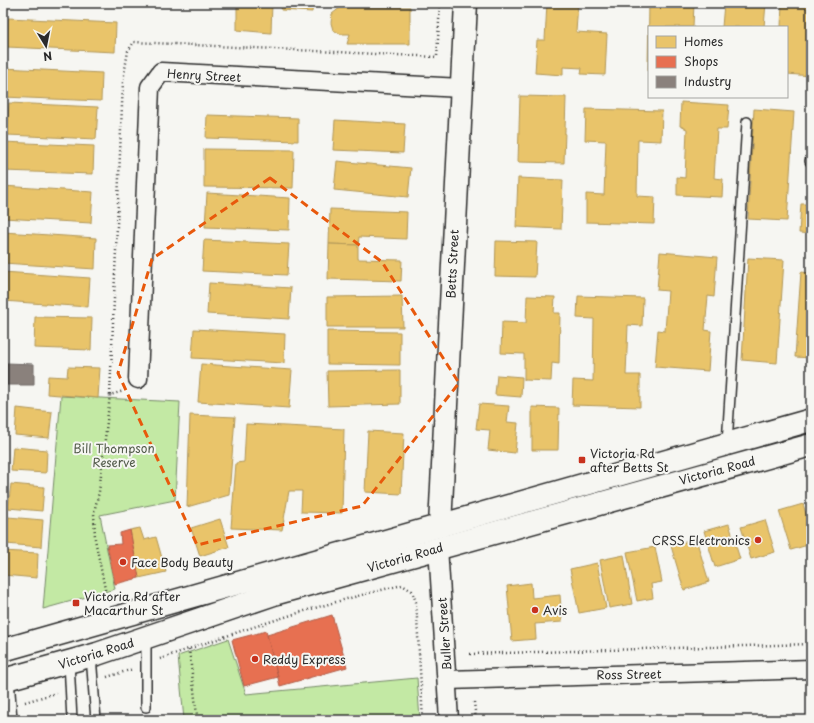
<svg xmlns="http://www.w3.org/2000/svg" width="814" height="723" viewBox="0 0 814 723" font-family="'Playpen Sans',sans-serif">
<rect width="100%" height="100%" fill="#f6f6f2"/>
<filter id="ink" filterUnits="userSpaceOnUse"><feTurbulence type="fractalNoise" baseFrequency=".025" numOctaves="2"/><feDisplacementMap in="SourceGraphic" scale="8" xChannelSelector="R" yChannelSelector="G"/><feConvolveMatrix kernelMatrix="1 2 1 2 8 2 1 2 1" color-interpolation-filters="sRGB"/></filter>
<g filter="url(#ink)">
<g fill="#c3e9a4" stroke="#778a68">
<path d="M61 396 180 402 175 500 100 515 115 589 43 609Z"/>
<path d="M228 639 246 694 417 678 420 720H184L178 656Z"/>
</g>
<g fill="#e9c46a" stroke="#b09657">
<path d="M237 3H272L271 33 237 30Z"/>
<path d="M282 3H313L312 12 281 10Z"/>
<path d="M547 3H578L576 32 607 34 605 75 581 74 582 68 563 67V75L535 73 537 40H545Z"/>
<path d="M649 3H694L693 27H649V71H648Z"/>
<path d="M724 3H766L764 27H722Z"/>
<path d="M782 3H811V76L787 74V27H781Z"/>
<path d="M341 7H410V44H347L350 34H341L333 30 331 23 332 14Z"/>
<path d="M8 18 116 23 115 52 7 47Z"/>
<path d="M3 68 102 73 101 101 3 97Z"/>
<path d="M520 96 566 97 564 163 518 162Z"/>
<path d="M681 102 729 105 727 129H717L714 178 723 179 722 197 677 195V177L685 178 687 129 680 126Z"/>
<path d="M9 103 98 107 96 139 7 135Z"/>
<path d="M586 109 662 111 661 141 638 140 637 196 655 197 654 224 586 222V194L604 195 606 141 585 140Z"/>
<path d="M754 109 794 112 787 221 748 219Z"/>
<path d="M207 115 298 118V141L206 138Z"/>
<path d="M335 120 405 124 403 153 333 150Z"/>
<path d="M3 142 94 146 93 174 3 171Z"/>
<path d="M204 149 294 150 293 188 204 187Z"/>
<path d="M337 161 411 168 408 197 334 190Z"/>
<path d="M518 178 563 180 561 229 516 227Z"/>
<path d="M3 186 93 192 91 223 3 218Z"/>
<path d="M207 193 290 198 289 230 205 227Z"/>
<path d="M801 204H811V234L799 233Z"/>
<path d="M330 209 407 212 406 239 359 237 358 245 329 244Z"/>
<path d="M3 232 96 238 95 269 3 263Z"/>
<path d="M204 240 289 244 287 275 202 271Z"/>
<path d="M496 241 537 242 535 277 495 276Z"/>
<path d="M329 244 358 245V259L402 260 401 281 328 279Z"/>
<path d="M660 252 717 257 714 297 708 296 705 330 711 331 708 371 655 367 658 330 665 331 668 291 657 290Z"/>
<path d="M748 258 784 260 777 363 742 360Z"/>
<path d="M3 272 90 278 88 307 3 301Z"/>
<path d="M801 272 811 273V358L795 357Z"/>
<path d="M209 283 291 288 289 319 207 314Z"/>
<path d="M402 296 403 327H327V297Z"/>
<path d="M527 296 555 297 554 313H560L559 364 552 363 551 381 524 380V354L501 353 502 322 526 323Z"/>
<path d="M578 296 643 298 642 326 628 325 626 375H640V407L572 405 573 380 593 381 594 319 577 318Z"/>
<path d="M35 317 92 318 91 350 34 348Z"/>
<path d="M194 329 285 334 284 363 192 358Z"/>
<path d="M327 331 400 332V365L327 364Z"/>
<path d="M201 364 292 370 289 408 198 402Z"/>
<path d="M68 367 100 368 98 398 47 394 48 376 67 377Z"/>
<path d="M400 370V404L328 406 327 371Z"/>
<path d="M497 375 522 377 521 397 495 395Z"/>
<path d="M479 404 509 406 507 422 518 423 515 453 488 450 490 430 476 429Z"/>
<path d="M532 407 559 408 558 450H532Z"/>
<path d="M17 408 52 412 49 438 15 435Z"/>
<path d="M190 415 235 417 229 495 187 507Z"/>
<path d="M246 424 344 429 342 513 301 512 302 491H289L282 530 231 528 236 463 244 462Z"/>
<path d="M368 431 404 433 401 494 365 492Z"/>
<path d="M13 447 47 450 46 473 11 471Z"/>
<path d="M11 484 44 487 42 511 8 508Z"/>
<path d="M803 504 811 530V544L791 550 779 511Z"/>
<path d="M8 517 43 520 41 547 6 544Z"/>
<path d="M220 519 229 547 200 556 191 528Z"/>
<path d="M765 520 775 552 751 559 741 527Z"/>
<path d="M729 524 740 559 715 567 704 531Z"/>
<path d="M140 528 144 540 156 537 166 572 139 578 130 530Z"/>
<path d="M696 539 709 582 684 590 671 546Z"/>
<path d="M655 547 662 582 651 584 653 598 637 601 627 552Z"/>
<path d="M3 551 38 553 37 578 3 575Z"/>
<path d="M624 555 632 604 609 608 600 560Z"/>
<path d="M597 563 606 608 579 613 570 569Z"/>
<path d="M531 583 532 598 560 595 562 622 535 624 536 639 512 641 507 586Z"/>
</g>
<g fill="#e76f51" stroke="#af5b46">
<path d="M130 530 139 578 115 584 107 545 121 544 120 533Z"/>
<path d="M332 615 347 667 280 686 267 635Z"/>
<path d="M266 631 278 677 244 686 232 640Z"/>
</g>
<path fill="#8a817c" stroke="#6e6764" d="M6 363 34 364V385H5Z"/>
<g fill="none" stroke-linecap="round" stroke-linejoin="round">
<g stroke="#2b2b2b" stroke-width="12">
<g id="lane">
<path d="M810 161H811"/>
<path d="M727 444 747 122"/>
<path d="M146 638V707"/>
<path d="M91 656 96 720"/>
<path d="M69 662 72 720"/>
<path d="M9 678 12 720"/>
</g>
</g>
<g stroke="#2b2b2b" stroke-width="21">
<g id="street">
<path d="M138 379 150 87 161 72 461 88"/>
<path d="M438 547 449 720"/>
<path d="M447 680 811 669"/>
</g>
</g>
<g stroke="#2b2b2b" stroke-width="25">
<path id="secondary" d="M440 526 466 3"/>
</g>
<g stroke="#2b2b2b" stroke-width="25">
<g id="primary">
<path d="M3 650 811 420"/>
<path d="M3 680 97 654 274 594 811 445"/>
</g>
</g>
<g stroke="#2b2b2b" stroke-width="2.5" stroke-dasharray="1 3" stroke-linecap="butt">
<path d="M110 395 123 81 128 51 134 42 437 57 440 3"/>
<path d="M106 594 95 539 94 512 99 492 110 395 124 391"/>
<path d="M189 649 197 715 200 720"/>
<path d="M470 654 811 644"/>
<path d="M160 659C239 631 320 604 402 585L412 591 416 602 423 720"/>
<path d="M107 677 133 669"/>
<path d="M25 702 56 693"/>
<path d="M474 702 476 720"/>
</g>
<use href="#lane" stroke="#f6f6f2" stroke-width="9"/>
<use href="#street" stroke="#f6f6f2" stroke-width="18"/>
<use href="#secondary" stroke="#f6f6f2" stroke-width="22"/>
<use href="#primary" stroke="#f6f6f2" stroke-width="22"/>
</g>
</g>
<path fill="none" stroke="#e8590c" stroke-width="3" stroke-dasharray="8 5" stroke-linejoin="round" d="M270 178 382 262 459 383 362 506 197 545 118 373 152 259Z"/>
<g fill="#c8321e" stroke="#f6f6f2" stroke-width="1.5">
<rect x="578" y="456" width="8" height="8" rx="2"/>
<circle cx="758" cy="540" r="4"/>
<circle cx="123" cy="562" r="4"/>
<rect x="72" y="599" width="8" height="8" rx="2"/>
<circle cx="535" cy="610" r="4"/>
<circle cx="255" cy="659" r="4"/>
</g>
<g text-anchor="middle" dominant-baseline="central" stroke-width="4" stroke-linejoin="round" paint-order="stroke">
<g font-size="12" fill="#2b2b2b" stroke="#f6f6f2">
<text transform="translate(204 75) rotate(3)">Henry Street</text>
<text transform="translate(452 264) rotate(-87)">Betts Street</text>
<text transform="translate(717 470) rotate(-15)">Victoria Road</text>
<text transform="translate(405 557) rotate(-16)">Victoria Road</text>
<text transform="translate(444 634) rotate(-94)">Buller Street</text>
<text transform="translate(96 653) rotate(-17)">Victoria Road</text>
<text transform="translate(629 674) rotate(-1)">Ross Street</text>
</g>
<g font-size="12" fill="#515a49" stroke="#f6f6f2">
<text x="114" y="448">Bill Thompson<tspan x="114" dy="14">Reserve</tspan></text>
</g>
<g font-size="12" fill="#2b2b2b" stroke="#f6f6f2" text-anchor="start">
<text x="590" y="453">Victoria Rd<tspan x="590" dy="14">after Betts St</tspan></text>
<text x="750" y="540" text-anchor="end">CRSS Electronics</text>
<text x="131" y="562">Face Body Beauty</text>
<text x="84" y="596">Victoria Rd after<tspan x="84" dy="14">Macarthur St</tspan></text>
<text x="543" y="610">Avis</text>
<text x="263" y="659">Reddy Express</text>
</g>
</g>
<rect width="814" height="723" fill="none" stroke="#f6f6f2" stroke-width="16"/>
<rect x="8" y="8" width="798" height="707" fill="none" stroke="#2b2b2b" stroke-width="1.5" filter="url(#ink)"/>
<rect x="648" y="26" width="140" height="72" fill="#f6f6f2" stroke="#a5a5a2"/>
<rect x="656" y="36" width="20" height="12" fill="#e9c46a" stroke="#a5a5a2"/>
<text x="684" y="46" font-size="12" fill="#2b2b2b">Homes</text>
<rect x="656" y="56" width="20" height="12" fill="#e76f51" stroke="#a5a5a2"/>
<text x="684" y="66" font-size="12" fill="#2b2b2b">Shops</text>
<rect x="656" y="76" width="20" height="12" fill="#8a817c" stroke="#a5a5a2"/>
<text x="684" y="86" font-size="12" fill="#2b2b2b">Industry</text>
<g transform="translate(46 46) rotate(170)" stroke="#f6f6f2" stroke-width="3" paint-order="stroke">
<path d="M0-3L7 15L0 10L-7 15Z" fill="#2b2b2b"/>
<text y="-6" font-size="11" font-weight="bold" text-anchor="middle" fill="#2b2b2b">N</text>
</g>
</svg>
